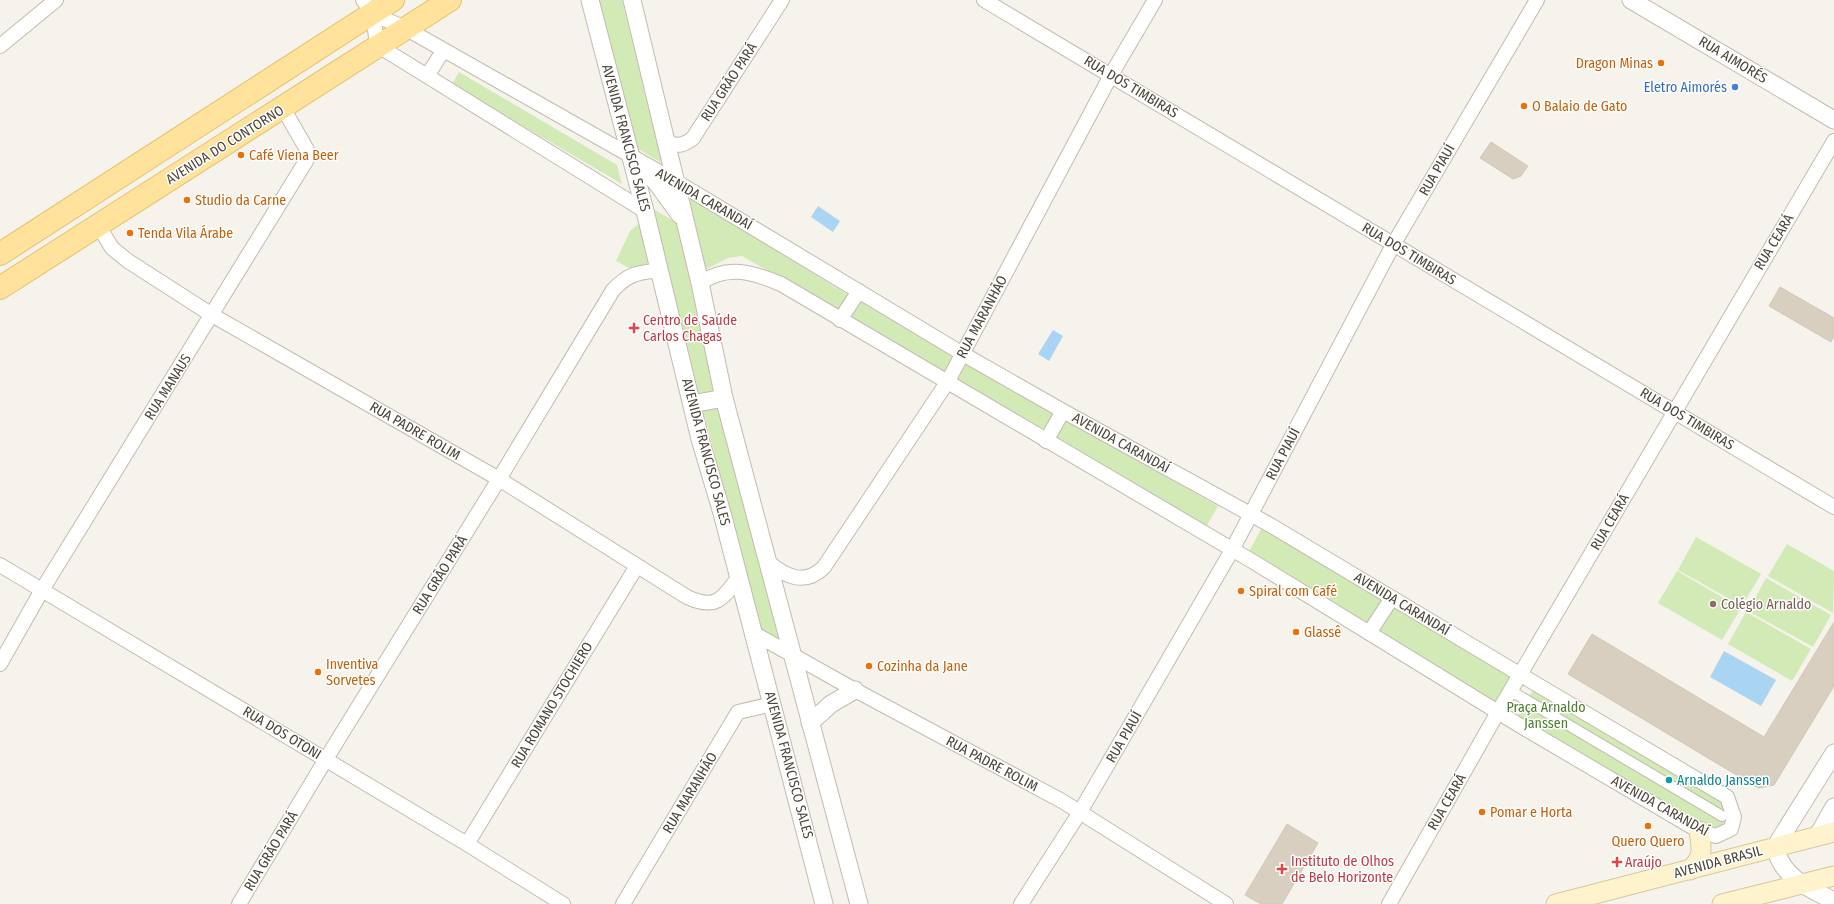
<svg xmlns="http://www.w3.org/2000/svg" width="1834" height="904" viewBox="0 0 1834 904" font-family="'Fira Sans Condensed',sans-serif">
<rect width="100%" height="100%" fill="#f6f3ec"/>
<g fill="#d2eab5">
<path d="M598 0H622L662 163 635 147Z"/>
<path d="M459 72 617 165 622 184 452 84Z"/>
<path d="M688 196 850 296 839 312 742 256 728 258 705 270Z"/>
<path d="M655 210 677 223 714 389 783 643 760 629 664 260 629 268 616 261 630 231Z"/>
<path d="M862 300 957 354 946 374 850 320Z"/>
<path d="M965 360 1057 413 1045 434 955 379Z"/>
<path d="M1066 420 1218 506 1206 527 1054 439Z"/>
<path d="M1262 528 1384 600 1369 626 1248 553Z"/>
<path d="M1696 537 1761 574 1742 606 1678 570Z"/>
<path d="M1787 544 1834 571 1833 613 1768 576Z"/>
<path d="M1677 571 1741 608 1722 640 1658 603Z"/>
<path d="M1766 578 1831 615 1813 647 1748 611Z"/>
<path d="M1392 605 1512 677 1497 703 1377 631Z"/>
<path d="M1746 612 1811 649 1792 681 1728 644Z"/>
<path d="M1535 686 1724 800 1728 817 1723 825 1714 830 1701 827 1516 720Z"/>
</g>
<g fill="#a9d4f2">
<path d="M818 206 840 221 833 232 811 217Z"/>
<path d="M1053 330 1063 336 1049 361 1038 354Z"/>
<path d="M1724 651 1776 680 1761 706 1710 677Z"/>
</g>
<g fill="#d8cfc1" stroke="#d3c7b4">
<path d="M1491 142 1528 166 1521 176 1513 179 1480 158Z"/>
<path d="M1780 287 1834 318V336L1831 342 1769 306Z"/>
<path d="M1834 622V686L1774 785 1765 787 1758 788 1568 674 1592 634 1764 737Z"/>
<path d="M1287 824 1318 843 1282 904H1261L1245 895Z"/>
</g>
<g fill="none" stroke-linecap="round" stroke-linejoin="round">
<g stroke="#c2bbae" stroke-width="12">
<path id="pedestrian" d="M1511 691 1722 816"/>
</g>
<g stroke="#c2bbae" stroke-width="16">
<g id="minor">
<path d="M363 0 373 14 405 28 677 182 963 354 1063 411 1272 526 1521 675 1727 797 1734 817 1731 829 1716 836 1699 831 1519 725 1252 561 781 284C752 272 728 264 700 283"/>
<path d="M984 0 1834 507"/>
<path d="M373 14 377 45 645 211"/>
<path d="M0 46 56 0"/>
<path d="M427 76 443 51"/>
<path d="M665 141C677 147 683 146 693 138L782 0"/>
<path d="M98 225 112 248 128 261 212 315 499 479 687 597C715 610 722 600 738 578"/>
<path d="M840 320 859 291"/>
<path d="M1046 441 1063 411"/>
<path d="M768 562C786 577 805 586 824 567L948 381 1111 75 1155 0"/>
<path d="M0 565 467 844 563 904"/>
<path d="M753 633 855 690 1062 801 1226 904"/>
<path d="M1369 633 1392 598"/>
<path d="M0 664 42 590 306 161 308 154 306 148 283 108"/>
<path d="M467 844 637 566"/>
<path d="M239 904 326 759 499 479 613 290C629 273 637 273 659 270"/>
<path d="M623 904 738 712 773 704"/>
<path d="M1021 904 1080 812 1232 550 1393 245 1537 0"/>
<path d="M1389 904 1498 712 1834 141"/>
</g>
</g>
<g stroke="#c2bbae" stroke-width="19">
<g id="tertiary">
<path d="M590 0 645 211 700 439 722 513 824 904"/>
<path d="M632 0 700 283 724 398 859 904"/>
<path d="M1631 0 1834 120"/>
<path d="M632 158 656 182 680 215"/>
<path d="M692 404 724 398"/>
<path d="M810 723 831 704 855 690"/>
<path d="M1834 753 1775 847C1782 878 1809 888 1834 901"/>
<path d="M1817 837 1834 807"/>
</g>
</g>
<g stroke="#d6c79b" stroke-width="21">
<g id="secondary">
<path d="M1690 870C1704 856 1702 850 1699 831"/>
<path d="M1556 904 1834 832"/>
<path d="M1722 904 1834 876"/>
</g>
</g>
<g stroke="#e6c16a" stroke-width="24">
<g id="primary">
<path d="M0 254 393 0"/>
<path d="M0 288 450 0"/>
</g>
</g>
<use href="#pedestrian" stroke="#fff" stroke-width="10"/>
<use href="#minor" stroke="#fff" stroke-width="14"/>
<use href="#tertiary" stroke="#fff" stroke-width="17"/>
<use href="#secondary" stroke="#fff3cd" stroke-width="19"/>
<use href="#primary" stroke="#ffe39c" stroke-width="22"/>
</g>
<g fill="#e8710a" stroke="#fff" stroke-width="1.5">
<circle cx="1661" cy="63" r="4"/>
<circle cx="1524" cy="106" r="4"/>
<circle cx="241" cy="155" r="4"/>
<circle cx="187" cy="200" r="4"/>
<circle cx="130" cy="233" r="4"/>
<circle cx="1241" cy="591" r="4"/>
<circle cx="1296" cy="632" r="4"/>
<circle cx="869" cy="666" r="4"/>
<circle cx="318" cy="672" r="4"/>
<circle cx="1482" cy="812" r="4"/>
<circle cx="1648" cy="826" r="4"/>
</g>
<circle fill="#3f7fe0" stroke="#fff" stroke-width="1.5" cx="1735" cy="87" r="4"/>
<g fill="#e0444e" stroke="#fff" stroke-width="1.5">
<path d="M632 322h4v4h4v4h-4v4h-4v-4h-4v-4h4z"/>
<path d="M1615 856h4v4h4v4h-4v4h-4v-4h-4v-4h4z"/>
<path d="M1280 863h4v4h4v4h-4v4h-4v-4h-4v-4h4z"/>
</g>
<circle fill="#8d6e63" stroke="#fff" stroke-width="1.5" cx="1713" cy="604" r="4"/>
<circle fill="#0f9aa8" stroke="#fff" stroke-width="1.5" cx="1669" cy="780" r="4"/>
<g text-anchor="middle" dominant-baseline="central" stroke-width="3" stroke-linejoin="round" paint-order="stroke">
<g font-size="14" fill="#4b4439" stroke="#fff">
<text transform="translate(1733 60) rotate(31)">RUA AIMORÉS</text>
<text transform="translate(729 82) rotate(-57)">RUA GRÃO PARÁ</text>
<text transform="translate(1131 87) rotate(31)">RUA DOS TIMBIRAS</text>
<text transform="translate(626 138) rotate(75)">AVENIDA FRANCISCO SALES</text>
<text transform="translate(225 145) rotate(-32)">AVENIDA DO CONTORNO</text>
<text transform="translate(1437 170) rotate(-60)">RUA PIAUÍ</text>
<text transform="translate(704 199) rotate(30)">AVENIDA CARANDAÍ</text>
<text transform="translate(1774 242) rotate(-59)">RUA CEARÁ</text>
<text transform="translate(1409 254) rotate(31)">RUA DOS TIMBIRAS</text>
<text transform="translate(982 317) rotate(-62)">RUA MARANHÃO</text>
<text transform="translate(168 387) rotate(-58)">RUA MANAUS</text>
<text transform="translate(1687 419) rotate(31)">RUA DOS TIMBIRAS</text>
<text transform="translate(415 431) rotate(30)">RUA PADRE ROLIM</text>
<text transform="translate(1121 443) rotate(29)">AVENIDA CARANDAÍ</text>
<text transform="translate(706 452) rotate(75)">AVENIDA FRANCISCO SALES</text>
<text transform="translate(1283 454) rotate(-62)">RUA PIAUÍ</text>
<text transform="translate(1610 522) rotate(-60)">RUA CEARÁ</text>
<text transform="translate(440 575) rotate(-58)">RUA GRÃO PARÁ</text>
<text transform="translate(1402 604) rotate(31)">AVENIDA CARANDAÍ</text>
<text transform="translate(552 705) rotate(-59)">RUA ROMANO STOCHIERO</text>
<text transform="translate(282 733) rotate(31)">RUA DOS OTONI</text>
<text transform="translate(1124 737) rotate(-60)">RUA PIAUÍ</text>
<text transform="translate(992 764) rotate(28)">RUA PADRE ROLIM</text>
<text transform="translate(789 765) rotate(75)">AVENIDA FRANCISCO SALES</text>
<text transform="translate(690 793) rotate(-59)">RUA MARANHÃO</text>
<text transform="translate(1447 802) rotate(-60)">RUA CEARÁ</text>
<text transform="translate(1660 806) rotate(29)">AVENIDA CARANDAÍ</text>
<text transform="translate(271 851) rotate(-59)">RUA GRÃO PARÁ</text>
<text transform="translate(1718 862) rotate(-15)">AVENIDA BRASIL</text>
</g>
<g font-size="14" fill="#c56008" stroke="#fff" text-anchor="start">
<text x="1653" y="63" text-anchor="end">Dragon Minas</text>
<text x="1532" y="106">O Balaio de Gato</text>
<text x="249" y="155">Café Viena Beer</text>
<text x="195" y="200">Studio da Carne</text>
<text x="138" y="233">Tenda Vila Árabe</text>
<text x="1249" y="591">Spiral com Café</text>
<text x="1304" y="632">Glassê</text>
<text x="326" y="664">Inventiva<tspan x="326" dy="16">Sorvetes</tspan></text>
<text x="877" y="666">Cozinha da Jane</text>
<text x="1490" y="812">Pomar e Horta</text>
<text x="1648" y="841" text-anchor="middle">Quero Quero</text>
</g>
<g font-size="14" fill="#366cbe" stroke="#fff" text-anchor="end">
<text x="1727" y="87">Eletro Aimorés</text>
</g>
<g font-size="14" fill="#be3a42" stroke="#fff" text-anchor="start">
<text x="643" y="320">Centro de Saúde<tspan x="643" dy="16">Carlos Chagas</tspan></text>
<text x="1291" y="861">Instituto de Olhos<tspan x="1291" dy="16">de Belo Horizonte</tspan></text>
<text x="1625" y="862">Araújo</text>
</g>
<g font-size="14" fill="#785e54" stroke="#fff" text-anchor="start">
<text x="1721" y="604">Colégio Arnaldo</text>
</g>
<g font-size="14" fill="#4a7f2a" stroke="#fff">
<text x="1546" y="707">Praça Arnaldo<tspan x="1546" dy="16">Janssen</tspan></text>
</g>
<g font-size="14" fill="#0d838f" stroke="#fff" text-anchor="start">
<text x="1677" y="780">Arnaldo Janssen</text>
</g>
</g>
</svg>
